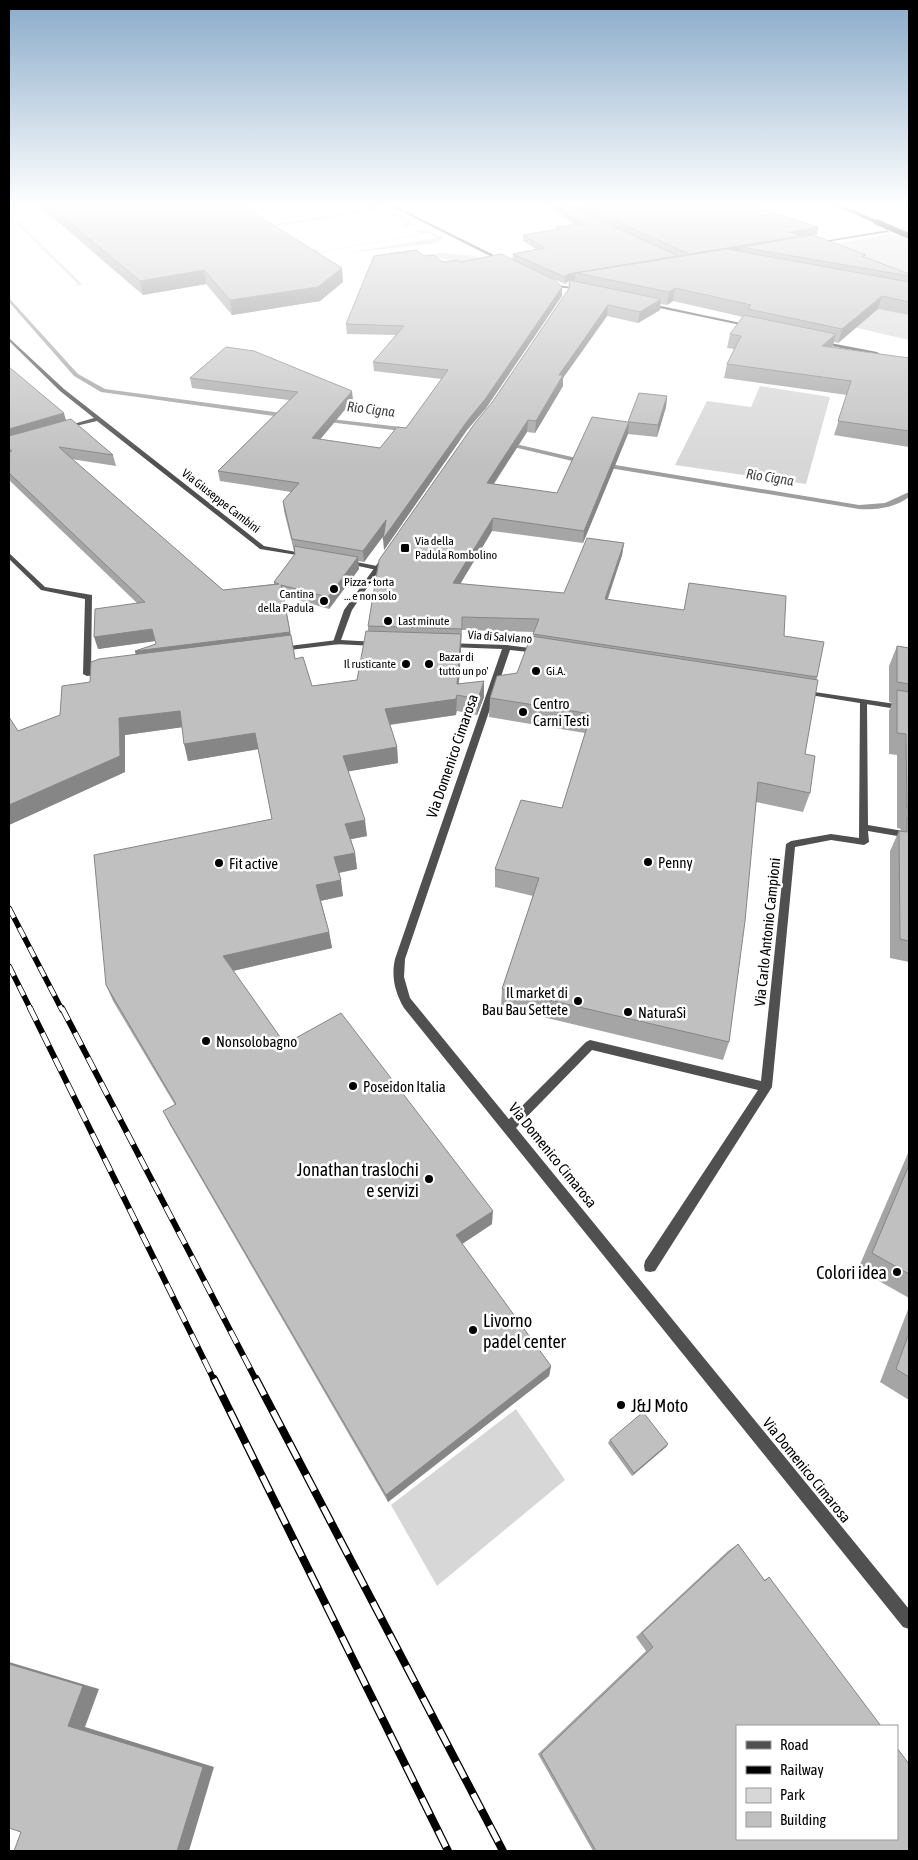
<svg xmlns="http://www.w3.org/2000/svg" width="918" height="1860" viewBox="0 0 918 1860" font-family="'Asap Condensed',sans-serif">
<rect width="100%" height="100%" fill="#fff"/>
<g fill="#d7d7d7">
<path d="M373 205H376L415 225 304 246 406 227 403 224 408 223 381 209 276 227 271 225 368 209 364 206Z"/>
<path d="M27 220 19 223 82 284 93 283 72 286 78 284 16 223 9 224Z"/>
<path d="M426 230 444 238 432 244 356 252H353L437 238 429 233 322 252 324 254 317 253 311 250 316 249 320 252 420 234 417 231Z"/>
<path d="M893 233 909 240V340L840 324 742 261Z"/>
<path d="M442 253 475 256 511 273 427 255Z"/>
<path d="M760 386 830 397 806 484 675 465 707 401 751 407Z"/>
<path d="M516 1409 565 1480 437 1586 391 1505Z"/>
</g>
<g fill="none" stroke-linecap="round" stroke-linejoin="round">
<g fill="#9e9e9e" fill-rule="evenodd">
<path d="M9 298 78 374 105 389 289 414 292 416 289 418 101 392 74 376 9 302Z"/>
<path d="M322 418 410 428 413 430 410 432 320 421V419Z"/>
<path d="M503 441 585 460 859 505 885 503 909 492V497C894 508 877 510 859 509L585 464 501 444 500 443Z"/>
</g>
<path stroke="#d9d9d9" stroke-width="4.5" stroke-dasharray="4.5 2" stroke-linecap="butt" d="M888 231 909 228"/>
<g stroke="#dbdbdb" stroke-width="2">
<path id="trunk" d="M835 205H841L880 222 875 223Z"/>
</g>
<g fill="#505050" fill-rule="evenodd">
<path d="M888 230 889 232 814 244 812 243Z"/>
<path d="M555 285 581 288 583 289 581 290 557 287Z"/>
<path d="M647 303 750 325 752 326 750 327 645 305Z"/>
<path d="M9 338 64 389 264 546 307 554 309 555V557L260 549 97 421 63 429V427L94 418 60 391 9 341Z"/>
<path d="M820 341 877 352 880 354 877 356 818 343Z"/>
<path d="M9 553 45 587 92 595 91 671 103 670 107 672 106 674 87 676 83 674 85 599 41 590 9 559Z"/>
<path d="M346 560 377 566 380 568 377 570 344 563 343 562Z"/>
<path d="M337 640H340V644L281 651 277 649 281 647Z"/>
<path d="M860 700H863L867 702 868 825 909 832V838L868 831 869 842 864 845 831 840 795 847 772 1087 655 1271 650 1272 645 1271 644 1266 645 1261 758 1090 592 1050 513 1131 509 1132 505 1131 503 1127 505 1123 586 1042 590 1040 761 1081 786 844 791 841 831 834 859 838Z"/>
</g>
<g fill="#505050" fill-rule="evenodd">
<path d="M389 205H393L506 261 502 262Z"/>
<path d="M383 556 388 557 352 610 341 640 376 642 380 644 376 646 334 644 333 642 344 610Z"/>
<path d="M445 643 507 645 538 649 542 651 538 653 510 650 405 959 404 977 410 998 909 1609V1629L903 1627 404 1008C395 992 391 977 395 959L502 649 448 647H445Z"/>
<path d="M801 690 909 706V711L804 694H801Z"/>
</g>
<use href="#trunk" fill="#000" fill-rule="evenodd"/>
<g stroke="#000" stroke-width="5.5">
<g id="rail-far2">
<path d="M9 908 62 1010"/>
<path d="M9 966 31 1010"/>
</g>
</g>
<g stroke="#000" stroke-width="6">
<g id="rail-far1">
<path d="M30 1008 214 1380"/>
<path d="M62 1008 256 1380"/>
</g>
</g>
<g stroke="#000" stroke-width="8">
<g id="rail">
<path d="M214 1379 448 1851"/>
<path d="M256 1379 503 1851"/>
</g>
</g>
<use href="#rail-far2" stroke="#fff" stroke-width="4" stroke-dasharray="11" stroke-linecap="butt"/>
<use href="#rail-far1" stroke="#fff" stroke-width="4.5" stroke-dasharray="14" stroke-linecap="butt"/>
<use href="#rail" stroke="#fff" stroke-width="5.5" stroke-dasharray="18" stroke-linecap="butt"/>
<g stroke="#dbdbdb" stroke-width="7" stroke-linecap="butt">
<path id="trunk-bridge" d="M877 222 909 236"/>
</g>
<use href="#trunk-bridge" stroke="#000" stroke-width="5.5"/>
</g>
<g fill="#a5a5a5" fill-rule="evenodd">
<path d="M38 205H241L343 282 320 301 232 315 206 284 143 295Z"/>
<path d="M548 205H748L818 227 817 234 801 236V237L865 257 909 274V315L878 309 838 343 834 342 832 347 909 358V447L834 435 847 395 724 378 727 364 734 349 727 348 730 334 743 317 673 301 667 305 660 304V310L638 323 607 316 563 378V386L535 433 527 432 494 484 557 493 628 422 667 396 666 407 657 437 628 434 583 543 492 531 460 584 564 593 624 543 622 555 608 599 784 636 817 677 805 754 810 793 803 812 756 802 729 1042 723 1060 501 1007 502 989 533 896 495 887V869L562 808 585 733 489 717 490 698 517 673 533 637 534 632 462 630 459 684 484 681V697L477 715 457 711 456 715 390 725 397 747 398 763 348 771 367 836 351 839 355 853 357 869 339 873 343 896 321 901 329 932 332 948 233 971 285 1044 492 1224 462 1244 551 1366 549 1376 388 1502 170 1125 163 1111 175 1105 113 1001 106 985 272 819 259 749 188 761 182 727 125 735V772L9 825V717L18 731 60 715 90 682 136 655 135 651 156 644 155 641 98 649 137 603 9 480V367L66 420 113 455 116 466 71 459 223 590 274 584V582L295 555 284 511 283 501 291 492 220 481 218 471 289 400 192 388 190 378 226 347 353 400 320 439 380 448 406 428 442 379 374 371 373 362 396 335 347 334 346 324 424 256 443 262 512 260 513 254 536 249 523 241V235L556 230V227L574 224ZM542 274 565 284 569 281 568 290 493 401 368 626V631L357 680 312 686 295 659 284 596 329 609 359 569 358 561 364 562 384 535V550L467 430 486 408 562 296V287Z"/>
<path d="M897 646 909 648V962L890 958V851L899 831H900L901 829 897 828V755L889 754V711L892 703 889 702V666Z"/>
<path d="M909 1151V1298L858 1269Z"/>
<path d="M909 1307V1400L880 1382Z"/>
<path d="M610 1440 668 1444 666 1447 632 1476 608 1443Z"/>
<path d="M738 1544 764 1580 769 1577 909 1851H593L538 1754 646 1651 636 1637 728 1551Z"/>
</g>
<g fill="#868686">
<path d="M818 227 817 234 787 238 789 232Z"/>
<path d="M801 236 799 243 741 247 740 253 689 254Z"/>
<path d="M342 268 343 282 320 301 232 315 230 300Z"/>
<path d="M204 270 206 284 143 295 140 281Z"/>
<path d="M576 273 575 280 568 281 565 284V277L568 274Z"/>
<path d="M562 287V296L486 408 467 430 384 550 383 539Z"/>
<path d="M675 288 673 301 667 305 669 292Z"/>
<path d="M882 296 878 309 838 343 842 329Z"/>
<path d="M661 299 660 310 638 323 640 312Z"/>
<path d="M608 305 607 316 563 378V386L535 433 536 421 559 375Z"/>
<path d="M836 334 832 348 822 346Z"/>
<path d="M352 391 353 400 313 448 312 438Z"/>
<path d="M667 396 666 407 657 437 658 425Z"/>
<path d="M64 413 67 424 9 440V429Z"/>
<path d="M528 420 527 432 486 495 487 483Z"/>
<path d="M629 422 628 434 583 543 584 531Z"/>
<path d="M493 518 492 531 453 596V583Z"/>
<path d="M386 520 387 531 364 562 363 551Z"/>
<path d="M624 543 622 555 603 611 605 599Z"/>
<path d="M358 557 359 569 329 609 328 597Z"/>
<path d="M152 629 155 641 98 649 94 637Z"/>
<path d="M290 632 292 644 138 663 135 651Z"/>
<path d="M461 634V650L458 695 457 684Z"/>
<path d="M484 681V697L477 715 478 699Z"/>
<path d="M457 695 456 715 386 725 385 709Z"/>
<path d="M180 711 184 727 125 735V772L9 825V805L119 718Z"/>
<path d="M255 733 259 749 188 761 184 744Z"/>
<path d="M397 747 398 763 345 772 343 756Z"/>
<path d="M365 820 367 836 347 840 345 824Z"/>
<path d="M355 853 357 869 337 873 334 857Z"/>
<path d="M341 880 343 896 319 901 316 885Z"/>
<path d="M329 932 332 948 228 972 223 956Z"/>
<path d="M493 1211 492 1224 456 1248V1235Z"/>
<path d="M551 1366 549 1376 388 1502 386 1495Z"/>
<path d="M668 1444 666 1447 632 1476 634 1473Z"/>
<path d="M9 1662 99 1689 85 1727 214 1767 189 1851H177L68 1726 9 1664Z"/>
</g>
<g fill="#c0c0c0" stroke="#868686">
<path d="M49 205H241L342 268 318 287 230 300 204 270 140 281Z"/>
<path d="M557 205H567L678 256 568 274 565 277 513 254 545 248 523 235 560 229 556 227 582 224Z"/>
<path d="M580 205H748L818 227 789 232 801 236 689 254Z"/>
<path d="M813 235 866 255 862 256 909 274V276L741 247Z"/>
<path d="M727 249 909 282V302L882 296 842 329 748 309 751 305 675 288 669 292 576 273Z"/>
<path d="M416 250 424 256 433 255 443 262 458 260 460 262 501 254 555 280 562 287 486 398 468 420 383 539 386 520 363 551 292 539 283 501 299 483 218 471 298 392 190 378 226 347 254 351 352 391 312 438 380 448 397 427 406 428 448 370 373 362 404 326 346 324 374 256Z"/>
<path d="M569 280 661 299 640 312 608 305 559 375H563L536 421 528 420 487 483 557 493 592 417 628 422 639 393 667 396 658 425 629 422 584 531 493 518 453 583 564 593 587 538 624 543 605 599 684 610 689 583 786 596 784 636 824 642 817 677 533 634 539 619 462 617V629L368 626 379 560 475 423 493 401 570 287Z"/>
<path d="M744 315 836 334 822 346 909 358V431L838 421 851 381 727 364 741 336 730 334Z"/>
<path d="M9 367 64 413 9 429Z"/>
<path d="M71 419 113 455 59 447 62 450 223 590 279 584 274 582 295 554 294 546 358 557 328 597 281 585 290 632 135 651 156 644 152 629 94 637 95 609 145 602 9 473V452L12 451 9 448V436Z"/>
<path d="M366 631 461 634 457 684 484 681 478 699 457 695 456 699 385 709 397 747 343 756 365 820 345 824 355 853 334 857 341 880 316 885 329 932 223 956 285 1044 341 1013 493 1211 456 1235 551 1366 386 1495 163 1111 176 1104 106 985 94 855 272 819 255 733 184 744 180 711 119 718 120 756 9 805V717L18 731 60 715 62 686 90 682 91 662 99 659 291 635 295 659 303 657 312 686 357 680Z"/>
<path d="M531 636 818 680 805 754 815 756 810 793 758 782 745 921 729 1042 502 989 539 878 495 869 521 800 562 808 591 714 490 698 497 676 517 673Z"/>
<path d="M897 646 909 648V684L897 682Z"/>
<path d="M897 690 909 692V808H907L906 734 897 733Z"/>
<path d="M907 818H909V941L900 939 899 831 907 832Z"/>
<path d="M909 1165V1274L872 1253Z"/>
<path d="M909 1333V1377L896 1369Z"/>
<path d="M643 1412 668 1444 634 1473 610 1440Z"/>
<path d="M738 1544 765 1581 769 1577 881 1726H737V1839H897V1748L909 1764V1851H596L541 1754 653 1647 642 1633Z"/>
<path d="M9 1664 83 1686 68 1726 203 1767 177 1851H14L21 1832 9 1828Z"/>
</g>
<linearGradient id="sky" x2="0" y2="1"><stop stop-color="#8aabca"/><stop offset="0.44" stop-color="#fff"/><stop offset="1" stop-color="#fff" stop-opacity="0"/></linearGradient>
<rect width="918" height="465" fill="url(#sky)"/>
<g fill="#000" stroke="#fff" stroke-width="2">
<rect x="400" y="543" width="10" height="10" rx="2.5"/>
<circle cx="334" cy="589" r="5"/>
<circle cx="324" cy="601" r="5"/>
<circle cx="388" cy="621" r="5"/>
<circle cx="406" cy="664" r="5"/>
<circle cx="429" cy="664" r="5"/>
<circle cx="536" cy="671" r="5"/>
<circle cx="523" cy="712" r="5"/>
<circle cx="648" cy="862" r="5"/>
<circle cx="219" cy="863" r="5"/>
<circle cx="578" cy="1001" r="5"/>
<circle cx="628" cy="1012" r="5"/>
<circle cx="206" cy="1041" r="5"/>
<circle cx="353" cy="1086" r="5"/>
<circle cx="429" cy="1179" r="5"/>
<circle cx="897" cy="1272" r="5"/>
<circle cx="473" cy="1330" r="5"/>
<circle cx="621" cy="1405" r="5"/>
</g>
<g text-anchor="middle" dominant-baseline="central" stroke-width="5" stroke-linejoin="round" paint-order="stroke">
<g font-size="12" fill="#000" stroke="#fff">
<text transform="translate(221 501) rotate(38)">Via Giuseppe Cambini</text>
<text transform="translate(500 637) rotate(4)">Via di Salviano</text>
</g>
<g font-size="12" fill="#000" stroke="#fff" text-anchor="start">
<text x="415" y="541">Via della<tspan x="415" dy="14">Padula Rombolino</tspan></text>
<text x="344" y="582">Pizza - torta<tspan x="344" dy="14">… e non solo</tspan></text>
<text x="314" y="594" text-anchor="end">Cantina<tspan x="314" dy="14">della Padula</tspan></text>
<text x="398" y="621">Last minute</text>
<text x="439" y="657">Bazar di<tspan x="439" dy="14">tutto un po'</tspan></text>
<text x="396" y="664" text-anchor="end">Il rusticante</text>
<text x="546" y="671">Gi.A.</text>
</g>
<g font-size="14" font-style="italic" fill="#3f3f3f" stroke="#fff">
<text transform="translate(371 409) rotate(7)">Rio Cigna</text>
<text transform="translate(770 477) rotate(9)">Rio Cigna</text>
</g>
<g font-size="15" fill="#000" stroke="#fff" text-anchor="start">
<text x="533" y="703">Centro<tspan x="533" dy="17">Carni Testi</tspan></text>
<text x="658" y="862">Penny</text>
<text x="229" y="863">Fit active</text>
<text x="568" y="992" text-anchor="end">Il market di<tspan x="568" dy="17">Bau Bau Settete</tspan></text>
<text x="638" y="1012">NaturaSì</text>
<text x="216" y="1041">Nonsolobagno</text>
<text x="363" y="1086">Poseidon Italia</text>
</g>
<g font-size="15" fill="#000" stroke="#fff">
<text transform="translate(452 756) rotate(-71)">Via Domenico Cimarosa</text>
<text transform="translate(767 932) rotate(-84)">Via Carlo Antonio Campioni</text>
<text transform="translate(553 1155) rotate(51)">Via Domenico Cimarosa</text>
<text transform="translate(807 1470) rotate(51)">Via Domenico Cimarosa</text>
</g>
<g font-size="18" fill="#000" stroke="#fff" text-anchor="end">
<text x="419" y="1169">Jonathan traslochi<tspan x="419" dy="21">e servizi</tspan></text>
<text x="887" y="1272">Colori idea</text>
<text x="483" y="1320" text-anchor="start">Livorno<tspan x="483" dy="21">padel center</tspan></text>
<text x="631" y="1405" text-anchor="start">J&amp;J Moto</text>
</g>
</g>
<rect width="918" height="1860" fill="none" stroke="#000000" stroke-width="20"/>
<rect x="736" y="1725" width="162" height="115" fill="#ffffff" stroke="#999999"/>
<rect x="746" y="1741" width="25" height="8" fill="#505050" stroke="#999999"/>
<text x="780" y="1750" font-size="15" fill="#000000">Road</text>
<rect x="746" y="1766" width="25" height="8" fill="#000000" stroke="#999999"/>
<text x="780" y="1775" font-size="15" fill="#000000">Railway</text>
<rect x="746" y="1788" width="25" height="15" fill="#d7d7d7" stroke="#999999"/>
<text x="780" y="1800" font-size="15" fill="#000000">Park</text>
<rect x="746" y="1812" width="25" height="15" fill="#c0c0c0" stroke="#999999"/>
<text x="780" y="1825" font-size="15" fill="#000000">Building</text>
</svg>
